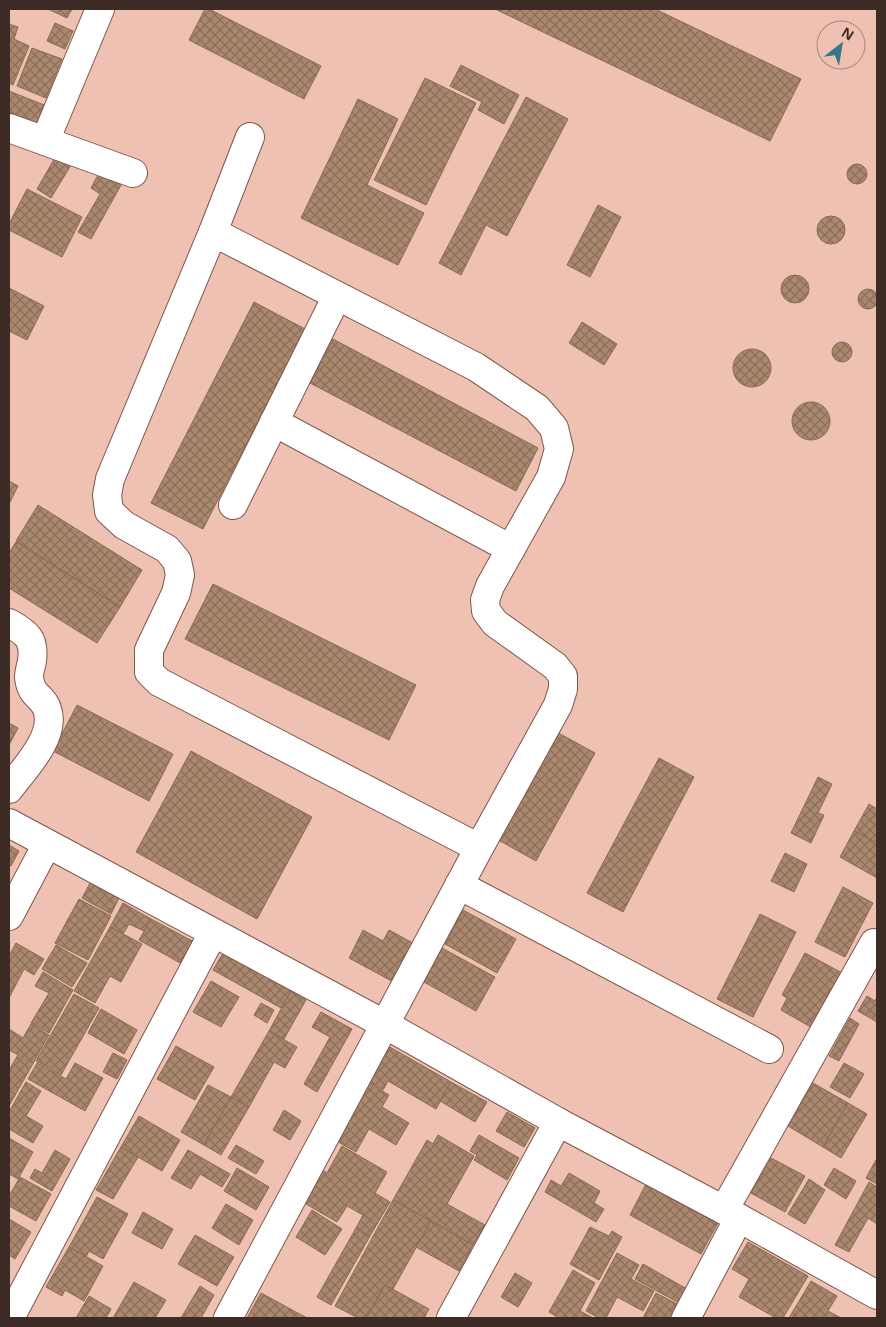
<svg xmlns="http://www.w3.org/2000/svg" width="886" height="1327" viewBox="0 0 886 1327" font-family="'Open Sans',sans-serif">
<defs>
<pattern id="building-cross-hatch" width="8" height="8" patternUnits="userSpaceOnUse" patternTransform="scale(1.25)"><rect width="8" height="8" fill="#aa886e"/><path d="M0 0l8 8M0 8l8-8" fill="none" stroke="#8c6f5a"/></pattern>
</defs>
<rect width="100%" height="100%" fill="#efc1b3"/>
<g fill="url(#building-cross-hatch)" stroke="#8b6a51">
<path d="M48 9H72L67 18Z"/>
<path d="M205 9H209L321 66 304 99 189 40Z"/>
<path d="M495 9H655L801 79 770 141Z"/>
<path d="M55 23 73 31 65 49 47 41Z"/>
<path d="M9 24 18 27 14 39 29 46 13 85 9 83Z"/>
<path d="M32 48 62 59 46 98 17 86Z"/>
<path d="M461 65 519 95 504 124 478 110 482 102 450 86Z"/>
<path d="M425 78 476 103 426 205 374 180Z"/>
<path d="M9 91 44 105 37 123 9 112Z"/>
<path d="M526 97 568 119 507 236 486 225 461 275 439 263Z"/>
<path d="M358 99 398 119 367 185 424 213 398 265 301 218Z"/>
<path d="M56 156 71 165 51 198 37 189Z"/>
<circle cx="857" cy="174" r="10"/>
<path d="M99 173 121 185 91 239 78 232 100 194 91 188Z"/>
<path d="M27 189 82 217 62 257 9 230V224Z"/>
<path d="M598 205 621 217 590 277 567 265Z"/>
<circle cx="831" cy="230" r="14"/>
<circle cx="795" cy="289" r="14"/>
<path d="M9 288 44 306 27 340 9 331Z"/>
<circle cx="868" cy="299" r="10"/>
<path d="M254 302 305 329 203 529 151 503Z"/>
<path d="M582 322 617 344 604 365 569 343Z"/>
<path d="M333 339 538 448 516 491 310 383Z"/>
<circle cx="842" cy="352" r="10"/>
<circle cx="752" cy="368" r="19"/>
<circle cx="811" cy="421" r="19"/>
<path d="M9 481 18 486 9 504Z"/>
<path d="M38 505 142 570 120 607 16 541Z"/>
<path d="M16 542 120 607 97 643 9 588V553Z"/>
<path d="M213 584 416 685 389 740 185 639Z"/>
<path d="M77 705 173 754 149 801 53 751Z"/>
<path d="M9 723 18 728 9 745Z"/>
<path d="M553 730 595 753 536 861 493 837Z"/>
<path d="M191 751 312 817 257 919 136 852Z"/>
<path d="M659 758 694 777 623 912 587 893Z"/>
<path d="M818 777 832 784 818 813 824 815 811 843 791 833Z"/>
<path d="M869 804 877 809V843L854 831Z"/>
<path d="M854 831 877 843V878L840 857Z"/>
<path d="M9 845 19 851 11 866 9 865Z"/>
<path d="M785 853 807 864 794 892 771 881Z"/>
<path d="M91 881 120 896 111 914 82 898Z"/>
<path d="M843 887 873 903 845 957 815 942Z"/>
<path d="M79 899 111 916 88 960 55 943Z"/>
<path d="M123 903 151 919 144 931 129 924 123 934 110 927Z"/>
<path d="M463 910 516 939 497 973 445 944Z"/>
<path d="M760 914 796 932 753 1017 717 999Z"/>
<path d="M151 919 194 942 182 964 139 940Z"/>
<path d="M110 927 142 944 121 982 110 976 95 1003 74 991Z"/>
<path d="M363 930 383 941 389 930 422 948 401 986 349 958Z"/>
<path d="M16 943 44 959 34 975 24 969 9 998V956Z"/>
<path d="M56 945 87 963 72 987 42 969Z"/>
<path d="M442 948 495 977 476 1011 424 982Z"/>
<path d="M223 953 291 991 281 1008 213 970Z"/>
<path d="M805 953 846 975 816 1030 781 1010 787 998 782 995Z"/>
<path d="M43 972 73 990 49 1033 31 1023 49 993 35 986Z"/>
<path d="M211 981 239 997 221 1027 193 1012Z"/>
<path d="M291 991 306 1000 284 1039 269 1031Z"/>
<path d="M74 994 99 1008 61 1075 36 1061Z"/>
<path d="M867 996 875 1001 877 997V1022L858 1011Z"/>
<path d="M261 1003 274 1010 267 1023 254 1015Z"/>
<path d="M101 1009 137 1030 124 1054 88 1033Z"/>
<path d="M321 1012 352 1029 317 1092 304 1084 330 1037 312 1027Z"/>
<path d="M850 1018 859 1024 839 1061 829 1056Z"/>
<path d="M31 1024 49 1035 9 1106V1070L18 1055 9 1050V1029L23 1038Z"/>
<path d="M269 1031 297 1047 285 1068 274 1062 249 1107 231 1097Z"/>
<path d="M176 1046 214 1067 195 1100 157 1079Z"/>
<path d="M388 1046 451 1082 436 1109 388 1081 383 1090 367 1081Z"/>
<path d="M113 1053 127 1060 117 1079 103 1072Z"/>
<path d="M37 1063 66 1079 75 1063 103 1078 85 1111 28 1079Z"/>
<path d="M844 1063 864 1074 850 1098 830 1087Z"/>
<path d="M26 1082 41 1091 26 1116 43 1126 33 1143 9 1129V1112Z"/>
<path d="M367 1082 389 1095 382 1107 409 1123 396 1145 369 1129 356 1152 333 1139Z"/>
<path d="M451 1082 487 1102 475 1122 440 1101Z"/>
<path d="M813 1083 848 1103 823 1147 788 1126Z"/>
<path d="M208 1085 231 1097 204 1145 181 1132Z"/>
<path d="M231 1097 249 1107 221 1155 204 1145Z"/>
<path d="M848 1103 867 1114 841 1158 823 1147Z"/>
<path d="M284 1110 301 1121 290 1140 273 1130Z"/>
<path d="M507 1112 535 1128 524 1147 496 1131Z"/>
<path d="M139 1116 180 1140 162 1171 121 1147Z"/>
<path d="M438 1135 474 1156 447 1204 485 1225 473 1245 393 1200 427 1140 433 1144Z"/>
<path d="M479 1135 519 1158 507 1180 474 1160 477 1155 470 1151Z"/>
<path d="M9 1138 33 1152 18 1179 9 1174Z"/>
<path d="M236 1145 264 1161 256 1174 228 1158Z"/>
<path d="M342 1146 387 1172 375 1193 390 1202 370 1236 356 1228 363 1215 347 1206 337 1222 301 1201 320 1168 327 1173Z"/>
<path d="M121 1147 138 1157 113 1199 96 1190Z"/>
<path d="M55 1150 70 1159 52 1191 30 1178 35 1169 42 1173Z"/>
<path d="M188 1150 230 1174 222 1187 200 1174 191 1189 171 1178Z"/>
<path d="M771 1158 805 1176 785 1212 751 1193Z"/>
<path d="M877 1158V1184L866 1178Z"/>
<path d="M237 1168 269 1187 256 1210 224 1191Z"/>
<path d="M834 1168 856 1181 846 1199 824 1185Z"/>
<path d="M569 1173 600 1191 594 1203 604 1209 596 1222 545 1192 551 1180 561 1186Z"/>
<path d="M20 1177 51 1194 36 1221 9 1206V1196Z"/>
<path d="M809 1179 825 1190 805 1224 788 1214Z"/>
<path d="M869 1182 877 1187V1224L868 1218 849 1252 835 1245Z"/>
<path d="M646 1184 718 1223 701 1254 630 1215Z"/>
<path d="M97 1197 128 1214 103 1259 89 1251 86 1257 69 1247Z"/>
<path d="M393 1200 431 1221 393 1289 385 1285 366 1318H358L335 1306Z"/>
<path d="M226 1204 253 1220 239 1245 212 1228Z"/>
<path d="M312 1210 342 1229 325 1255 296 1237Z"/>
<path d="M143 1212 173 1229 162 1249 132 1233Z"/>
<path d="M9 1219 31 1232 15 1259 9 1255Z"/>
<path d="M431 1221 473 1245 459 1271 416 1247Z"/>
<path d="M590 1227 609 1236 612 1231 622 1237 599 1280 570 1264Z"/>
<path d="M356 1228 370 1236 331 1305 317 1297Z"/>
<path d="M195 1235 234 1257 217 1286 178 1264Z"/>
<path d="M748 1242 808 1276 783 1318H776L739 1297 749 1279 732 1269Z"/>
<path d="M69 1247 103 1266 84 1301 65 1290 62 1296 46 1287Z"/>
<path d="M617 1253 639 1265 631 1279 654 1291 643 1311 617 1297 606 1318H599L586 1311Z"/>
<path d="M643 1264 687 1289 679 1303 635 1279Z"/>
<path d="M573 1270 595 1283 580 1311 593 1318H559L549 1312Z"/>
<path d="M515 1273 532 1283 518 1307 501 1297Z"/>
<path d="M811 1281 837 1296 828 1311 841 1318H789Z"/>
<path d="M134 1282 166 1300 155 1318H113Z"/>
<path d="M385 1285 429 1309 424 1318H369L367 1317Z"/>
<path d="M200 1286 214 1295 201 1318H181Z"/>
<path d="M261 1293 307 1318H247Z"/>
<path d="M656 1293 677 1304 669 1318H643Z"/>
<path d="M89 1296 111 1309 106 1318H76Z"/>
</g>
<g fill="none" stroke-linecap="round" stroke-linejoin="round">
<g stroke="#7d564a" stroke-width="30">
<g id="minor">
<path d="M9 128 133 173"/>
<path d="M45 141 100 9"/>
<path d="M213 232 250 137"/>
<path d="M274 422 511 549"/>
<path d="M233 505 337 296"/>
<path d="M9 623C27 633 35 639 32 661 31 666 29 672 29 677 31 697 43 696 47 709 57 736 24 769 9 789"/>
<path d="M9 823 386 1025 558 1122 739 1218 877 1295"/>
<path d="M459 885 769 1049"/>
<path d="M9 916 47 844"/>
<path d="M724 1210 874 943"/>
<path d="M10 1318 213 933"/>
<path d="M228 1318 479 848 558 705 563 689V676L555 666 495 623 486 611 485 600 490 586 551 477 559 449 554 428 537 408 476 367 213 232 110 479 107 495 109 511 124 525 167 549 177 561 180 575 176 593 149 650V672L159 682 479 848"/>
<path d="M451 1318 558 1122"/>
<path d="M686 1318 739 1218"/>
</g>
</g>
<use href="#minor" stroke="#fff" stroke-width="28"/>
</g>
<rect width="886" height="1327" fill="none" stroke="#3d2c26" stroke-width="20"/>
<g transform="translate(841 45) rotate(31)"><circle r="24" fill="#efc1b3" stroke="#a8857b"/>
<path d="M0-4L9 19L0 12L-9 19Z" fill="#357789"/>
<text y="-8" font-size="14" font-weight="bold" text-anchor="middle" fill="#3d2c26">N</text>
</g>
</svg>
